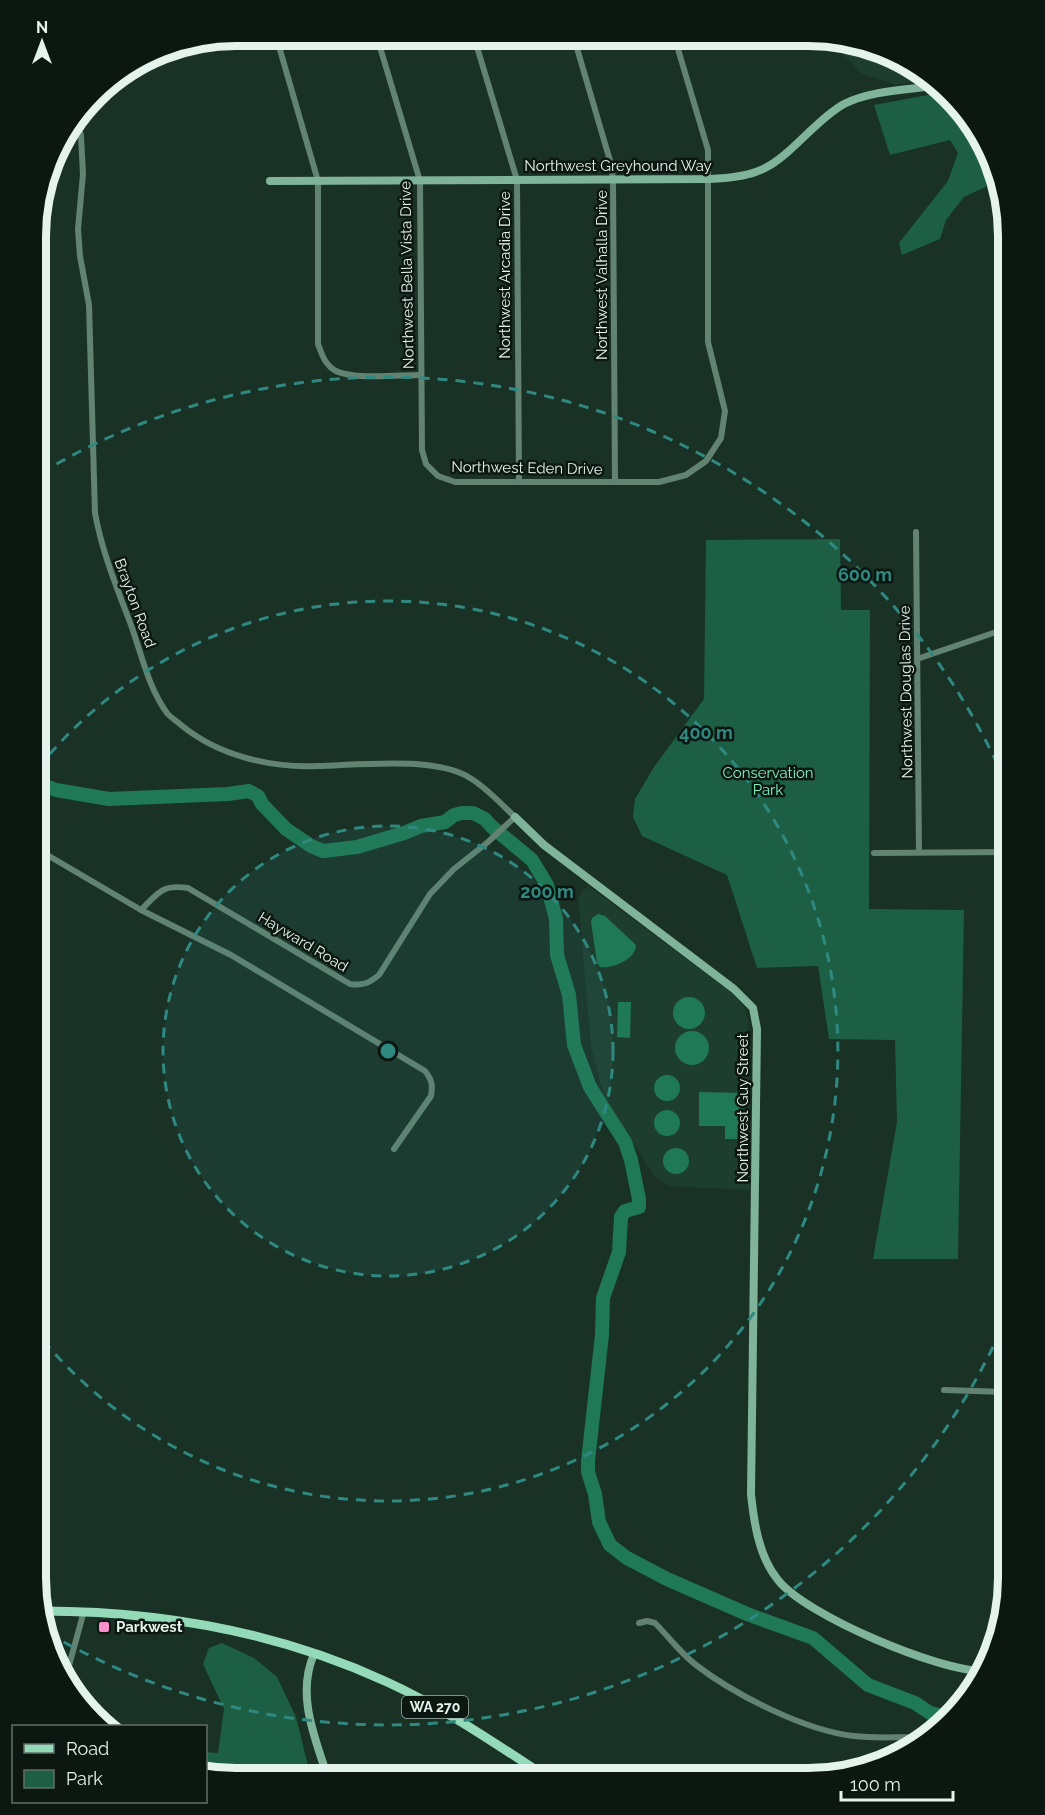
<svg xmlns="http://www.w3.org/2000/svg" width="1045" height="1815" viewBox="0 0 1045 1815" font-family="Raleway,sans-serif">
<rect width="100%" height="100%" fill="#1a3226"/>
<g fill="#1d3d2e">
<path d="M830 40H847L928 80 896 85 861 73Z"/>
<path d="M588 886 716 981 734 995 744 1007 748 1020 749 1051 750 1190 669 1186 653 1175 609 1103 600 1082 591 1045 578 897Z"/>
</g>
<g fill="#1c5f44">
<path d="M944 92 998 172 1000 180 964 197 946 220 940 239 902 255 899 243 948 181 958 153 950 140 890 155 874 105Z"/>
<path d="M840 539 841 610H870L869 909 964 910 958 1259H873L897 1122 895 1040 829 1039 818 966 757 968 727 875 642 836 633 817 635 799 654 767 704 699 706 540Z"/>
<path d="M222 1643 254 1658 277 1677 296 1717 310 1774V1778L206 1776V1752L218 1753 224 1709 203 1664 209 1648Z"/>
</g>
<g fill="#1f7956">
<path d="M598 914 605 916 636 945C636 959 613 969 600 967L597 963 591 922 592 918Z"/>
<circle cx="689" cy="1013" r="16"/>
<path d="M618 1002H631L630 1038 617 1037Z"/>
<circle cx="692" cy="1048" r="17"/>
<circle cx="667" cy="1088" r="13"/>
<path d="M699 1092 743 1093 742 1139H725V1126H699Z"/>
<circle cx="667" cy="1123" r="13"/>
<circle cx="676" cy="1161" r="13"/>
</g>
<g fill="none" stroke-linecap="round" stroke-linejoin="round">
<path stroke="#1f7956" stroke-width="14" d="M37 783 56 790 109 799 228 794 249 791 258 796 262 804 286 829 311 846 323 851 357 847 404 833 421 826 445 822 454 815 462 813H473L485 819 491 826 532 860 547 885 556 919 557 955 569 995 574 1045 590 1087 625 1142 631 1160 639 1199V1207L625 1211 621 1217 619 1252 603 1298 602 1335 588 1461V1472L595 1494 599 1522 610 1545 627 1558 667 1579 747 1614 813 1638 868 1685 915 1703 930 1713 949 1717"/>
<g stroke="#628272" stroke-width="6">
<path d="M276 36 318 181V344C322 355 325 365 336 371 355 380 399 375 421 375"/>
<path d="M377 37 420 181 422 450 426 464 438 476 455 482H659L686 475 706 461 721 438 725 411 708 342V150L675 39"/>
<path d="M474 37 517 180 519 482"/>
<path d="M574 38 611 164 613 180 615 482"/>
<path d="M78 121 81 136 83 174 78 229 80 256 89 305 95 513C102 552 117 588 131 625 141 653 149 689 167 713 171 718 177 721 181 725 219 756 270 768 318 766 358 765 436 756 470 778 487 788 501 804 515 817L488 842 454 869 430 894 379 975C369 983 363 986 350 984L188 888C162 884 158 893 141 910"/>
<path d="M916 532 919 852"/>
<path d="M917 659 1008 628"/>
<path d="M37 849 141 910 231 955 425 1071C432 1080 433 1085 431 1096L394 1149"/>
<path d="M874 853 1009 852"/>
<path d="M944 1390 1006 1392 1009 852 1005 526"/>
<path d="M639 1623 647 1621 655 1623C669 1637 680 1653 696 1665 735 1695 806 1731 854 1736 878 1739 903 1736 927 1738"/>
<path d="M67 1673 84 1611"/>
</g>
<g stroke="#7fb49a" stroke-width="8">
<path d="M270 181 709 179C761 177 772 168 809 132 820 122 831 111 844 104 872 90 909 90 939 85"/>
<path d="M515 817 544 845 734 989 753 1008 757 1029 751 1494C754 1523 759 1557 778 1580 805 1615 940 1672 984 1671"/>
<path d="M314 1654C296 1695 315 1738 328 1778"/>
</g>
<path stroke="#95dab8" stroke-width="9" d="M41 1611C161 1611 278 1632 387 1682 444 1708 496 1744 548 1778"/>
</g>
<circle cx="388" cy="1051" r="225" fill="#2f8981" fill-opacity=".12"/>
<g fill="none" stroke="#2f8981" stroke-width="3" stroke-dasharray="10 8">
<circle cx="388" cy="1051" r="225"/>
<path d="M38 768A450 450 0 1 1 38 1334"/>
<path d="M1008 1314A674 674 0 0 1 46 1632M41 473A674 674 0 0 1 1008 788"/>
</g>
<rect fill="#f890cb" stroke="#0c1712" stroke-width="2" x="98" y="1621" width="12" height="12" rx="3"/>
<g text-anchor="middle" dominant-baseline="central" stroke-width="5" stroke-linejoin="round" paint-order="stroke">
<rect fill="#0c1712" stroke="#a3b1aa" stroke-width="1.5" x="402" y="1696" width="66" height="22" rx="4.5"/>
<g font-size="14" font-weight="bold" fill="#e4f3eb">
<text x="435" y="1707">WA 270</text>
</g>
<g font-size="15" fill="#e4f3eb" stroke="#0c1712">
<text x="618" y="166">Northwest Greyhound Way</text>
<text transform="translate(407 275) rotate(-91)">Northwest Bella Vista Drive</text>
<text transform="translate(505 275) rotate(-90)">Northwest Arcadia Drive</text>
<text transform="translate(602 275) rotate(-90)">Northwest Valhalla Drive</text>
<text transform="translate(527 468) rotate(1)">Northwest Eden Drive</text>
<text transform="translate(135 603) rotate(70)">Brayton Road</text>
<text transform="translate(906 692) rotate(-91)">Northwest Douglas Drive</text>
<text transform="translate(303 942) rotate(31)">Hayward Road</text>
<text transform="translate(743 1108) rotate(-90)">Northwest Guy Street</text>
</g>
<g font-size="15" fill="#7ef1bd" stroke="#0c1712">
<text x="768" y="773">Conservation<tspan x="768" dy="17">Park</tspan></text>
</g>
<g font-size="15" font-weight="bold" fill="#e4f3eb" stroke="#0c1712" text-anchor="start">
<text x="116" y="1627">Parkwest</text>
</g>
</g>
<path d="M0 0H1045V1815H0ZM236 46H808A190 190 0 0 1 998 236V1578A190 190 0 0 1 808 1768H236A190 190 0 0 1 46 1578V236A190 190 0 0 1 236 46Z" fill="#0c1712" fill-rule="evenodd"/>
<path fill="none" stroke="#e4f3eb" stroke-width="8" d="M236 46H808A190 190 0 0 1 998 236V1578A190 190 0 0 1 808 1768H236A190 190 0 0 1 46 1578V236A190 190 0 0 1 236 46Z"/>
<circle cx="388" cy="1051" r="9" fill="#2f8981" stroke="#0c1712" stroke-width="3"/>
<g font-size="18" text-anchor="middle" font-weight="bold" fill="#2f8981" stroke="#0c1712" stroke-width="5" stroke-linejoin="round" paint-order="stroke">
<text x="865" y="581">600 m</text>
<text x="706" y="739">400 m</text>
<text x="547" y="898">200 m</text>
</g>
<rect x="12" y="1725" width="195" height="78" fill="#0c1712" stroke="#626f69" stroke-width="1.5"/>
<rect x="24" y="1744" width="30" height="9" fill="#95dab8" stroke="#626f69" stroke-width="1.5"/>
<text x="66" y="1755" font-size="18" fill="#e4f3eb">Road</text>
<rect x="24" y="1770" width="30" height="18" fill="#1c5f44" stroke="#626f69" stroke-width="1.5"/>
<text x="66" y="1785" font-size="18" fill="#e4f3eb">Park</text>
<g transform="translate(42 42)" stroke="#0c1712" stroke-width="4.5" paint-order="stroke">
<path d="M0-4.5L10 22L0 15L-10 22Z" fill="#e4f3eb"/>
<text y="-9" font-size="16" font-weight="bold" text-anchor="middle" fill="#e4f3eb">N</text>
</g>
<path d="M841 1791v9h112v-9" fill="none" stroke="#e4f3eb" stroke-width="3"/>
<text x="850" y="1791" font-size="18" fill="#e4f3eb" stroke="#0c1712" stroke-width="4.5" paint-order="stroke">100 m</text>
</svg>
